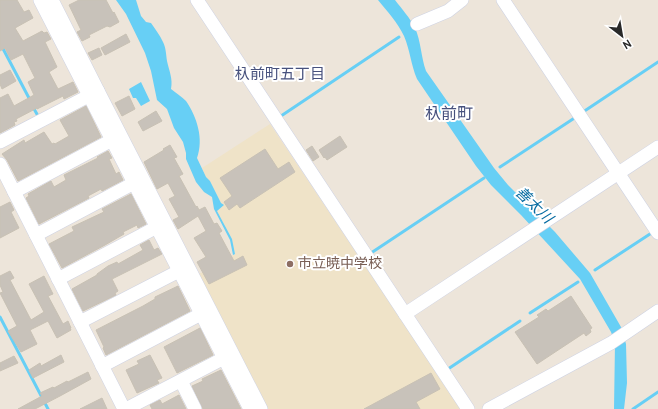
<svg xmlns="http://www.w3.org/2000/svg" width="658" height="409" viewBox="0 0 658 409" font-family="Overpass,'Noto Sans JP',sans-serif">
<rect width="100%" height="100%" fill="#ede5da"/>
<path fill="#efe3c8" d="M270 124 455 400 460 409H267L199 274 235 254 232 239 217 211 224 205 221 203 210 181 206 177 202 168Z"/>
<g fill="#67cff5">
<path d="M116 0H136L141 16 146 22 151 23C155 29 160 35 163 42 166 48 166 54 167 61 169 71 173 78 171 89 176 93 182 97 186 101 197 117 204 139 197 158L206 177 210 181 221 203 224 205 217 211 232 239 235 254 233 255 230 240 214 209 212 197 204 192 196 182 186 159V153L183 142 174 128 167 109 157 100 151 71 145 53 126 14Z"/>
<path d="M378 0H395C402 9 410 18 415 28 421 41 421 57 426 71L494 168 508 185 555 232 590 273 621 327 626 344 627 383 624 409H614L615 343 611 332 580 279 521 215 491 185 476 166 417 79C411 65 410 50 404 36 398 23 387 11 378 0Z"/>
<path d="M141 82 150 101 141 106 136 98H133L129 89Z"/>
</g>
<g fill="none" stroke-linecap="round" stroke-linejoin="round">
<g stroke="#67cff5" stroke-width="3">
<path d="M0 43 30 100"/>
<path d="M33 107 38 116"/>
<path d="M583 112 658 62"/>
<path d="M281 116 399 37"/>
<path d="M500 167 576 117"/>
<path d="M371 253 484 178"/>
<path d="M595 270 653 232"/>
<path d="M530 313 578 282"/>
<path d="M0 317 48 409"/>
<path d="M448 369 520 321"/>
<path d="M633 409 658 392"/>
</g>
</g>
<g fill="#c8c2ba" stroke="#c8c1b4">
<path d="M0 0H17L24 12 29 10 33 18 15 28 23 41 42 31 44 33 47 32 51 39 45 42 57 67 49 72 58 89 73 82 78 92 64 99 63 96 37 109V108L16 119 17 121 14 122 15 125 0 133V98L8 94 14 106 34 95 28 82 35 78 23 54 11 60 5 48 0 51Z"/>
<path d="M79 0H106L113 13 114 12 119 22 110 27 107 26 89 35 90 37 82 41 77 32 81 30 69 5Z"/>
<path d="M126 34 130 42 105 55 101 48Z"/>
<path d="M99 48 102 55 92 60 88 53Z"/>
<path d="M10 70 16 81 2 89 0 84V75Z"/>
<path d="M129 96 135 109 122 116 115 103Z"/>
<path d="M86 106 101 137 18 181 7 160 2 154 24 140 25 143 44 132 52 144 54 143 55 144 69 136 60 120Z"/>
<path d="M156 111 162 121 143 131 138 122Z"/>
<path d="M340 136 347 147 327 160 325 157 324 158 319 150Z"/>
<path d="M170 145 177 157 174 158 183 174 179 176 196 207 197 206 199 210 205 207 214 224 217 223 222 231 219 233 234 261 243 256 247 265 209 284 197 262 206 257 194 238 206 231 198 216 178 229 173 220 179 217 169 199 175 196 168 183 157 189 144 162 164 150 163 149Z"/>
<path d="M312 146 319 157 313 161 306 150Z"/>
<path d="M265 149 278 169 289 162 295 172 240 208 237 204 229 210 224 202 232 196 220 178Z"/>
<path d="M108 151 112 158 109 159 116 174 119 172 123 180 102 191 101 189 88 196 89 198 39 224 26 198 29 196 28 194 51 181 54 187 66 180 64 175 98 158 97 157Z"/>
<path d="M131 194 146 224 138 228 137 225 123 232 124 234 105 245 62 268 49 244 74 231 72 227 104 212 102 209Z"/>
<path d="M10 202 14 210 11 212 19 228 0 238V207Z"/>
<path d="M149 240 154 250 158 248 162 254 112 279 118 291 115 293 116 295 83 311 72 289 97 275V274L108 266 117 262 118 264 143 250 140 245Z"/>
<path d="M10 271 14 278 10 280 31 320 44 312 29 284 44 276 53 294 48 296 63 324 68 321 71 328H70L71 330 57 338 48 321 30 330 37 344 21 352 8 331 17 326 0 293 3 292 0 285V276Z"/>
<path d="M178 286 190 311 106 355 103 348 104 347 96 330 143 306 155 299V297Z"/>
<path d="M571 296 592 328 590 329 591 332 586 336 584 333 537 364 515 332 539 317 537 315 546 309 548 311Z"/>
<path d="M200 328 213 355 177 373 164 347Z"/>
<path d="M61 355 64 362 33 378 29 370 40 363 41 366Z"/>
<path d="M150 355 162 378 157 380 159 383 137 393 126 370 139 364 137 361Z"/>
<path d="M14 356 18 363 0 371V363Z"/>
<path d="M221 370 241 409H203L192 386 203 381 202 379Z"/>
<path d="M88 372 91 379 60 396 35 409H18L42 396 40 393 53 387 54 388 67 381 68 382Z"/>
<path d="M431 373 440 389 416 402 420 409H364Z"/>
<path d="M179 395 186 409H152L150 405 160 400 162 404Z"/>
<path d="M102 398 107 409H80Z"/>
</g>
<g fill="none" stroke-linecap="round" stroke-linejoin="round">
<g stroke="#cfd3e3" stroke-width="14">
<g id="minor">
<path d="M40 0 250 409"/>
<path d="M197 0 468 409"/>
<path d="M503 0 658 233"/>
<path d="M417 24 448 11 462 0"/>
<path d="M98 91 261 409"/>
<path d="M0 142 98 91 52 0"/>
<path d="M0 164 124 409"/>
<path d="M14 192 112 140"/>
<path d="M36 235 134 183"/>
<path d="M58 279 157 227"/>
<path d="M405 314 658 147"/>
<path d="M80 322 179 271"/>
<path d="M102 366 201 314"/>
<path d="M181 381 195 409"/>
<path d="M126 409 224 358"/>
<path d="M489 409 611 343 658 311"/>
</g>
</g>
<use href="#minor" stroke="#fff" stroke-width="13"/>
</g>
<circle fill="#8d6e63" stroke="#fff" stroke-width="1.5" cx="290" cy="264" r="4"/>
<g text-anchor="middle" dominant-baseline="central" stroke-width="4" stroke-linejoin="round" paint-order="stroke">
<g font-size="14" fill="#785e54" stroke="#fff" text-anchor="start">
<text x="298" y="264">市立暁中学校</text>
</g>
<g font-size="15" fill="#47517d" stroke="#fff">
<text x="280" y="75">杁前町五丁目</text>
</g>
<g font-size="15" font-style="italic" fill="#066ba1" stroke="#fff">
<text transform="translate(533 206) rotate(44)">善太川</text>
</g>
<g font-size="16" fill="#47517d" stroke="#fff">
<text x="449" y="115">杁前町</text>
</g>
</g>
<g transform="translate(622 36) rotate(149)" stroke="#ffffff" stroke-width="3" paint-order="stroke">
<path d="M0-3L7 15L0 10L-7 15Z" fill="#292929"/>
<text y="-6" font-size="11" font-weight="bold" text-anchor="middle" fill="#292929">N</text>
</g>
</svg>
